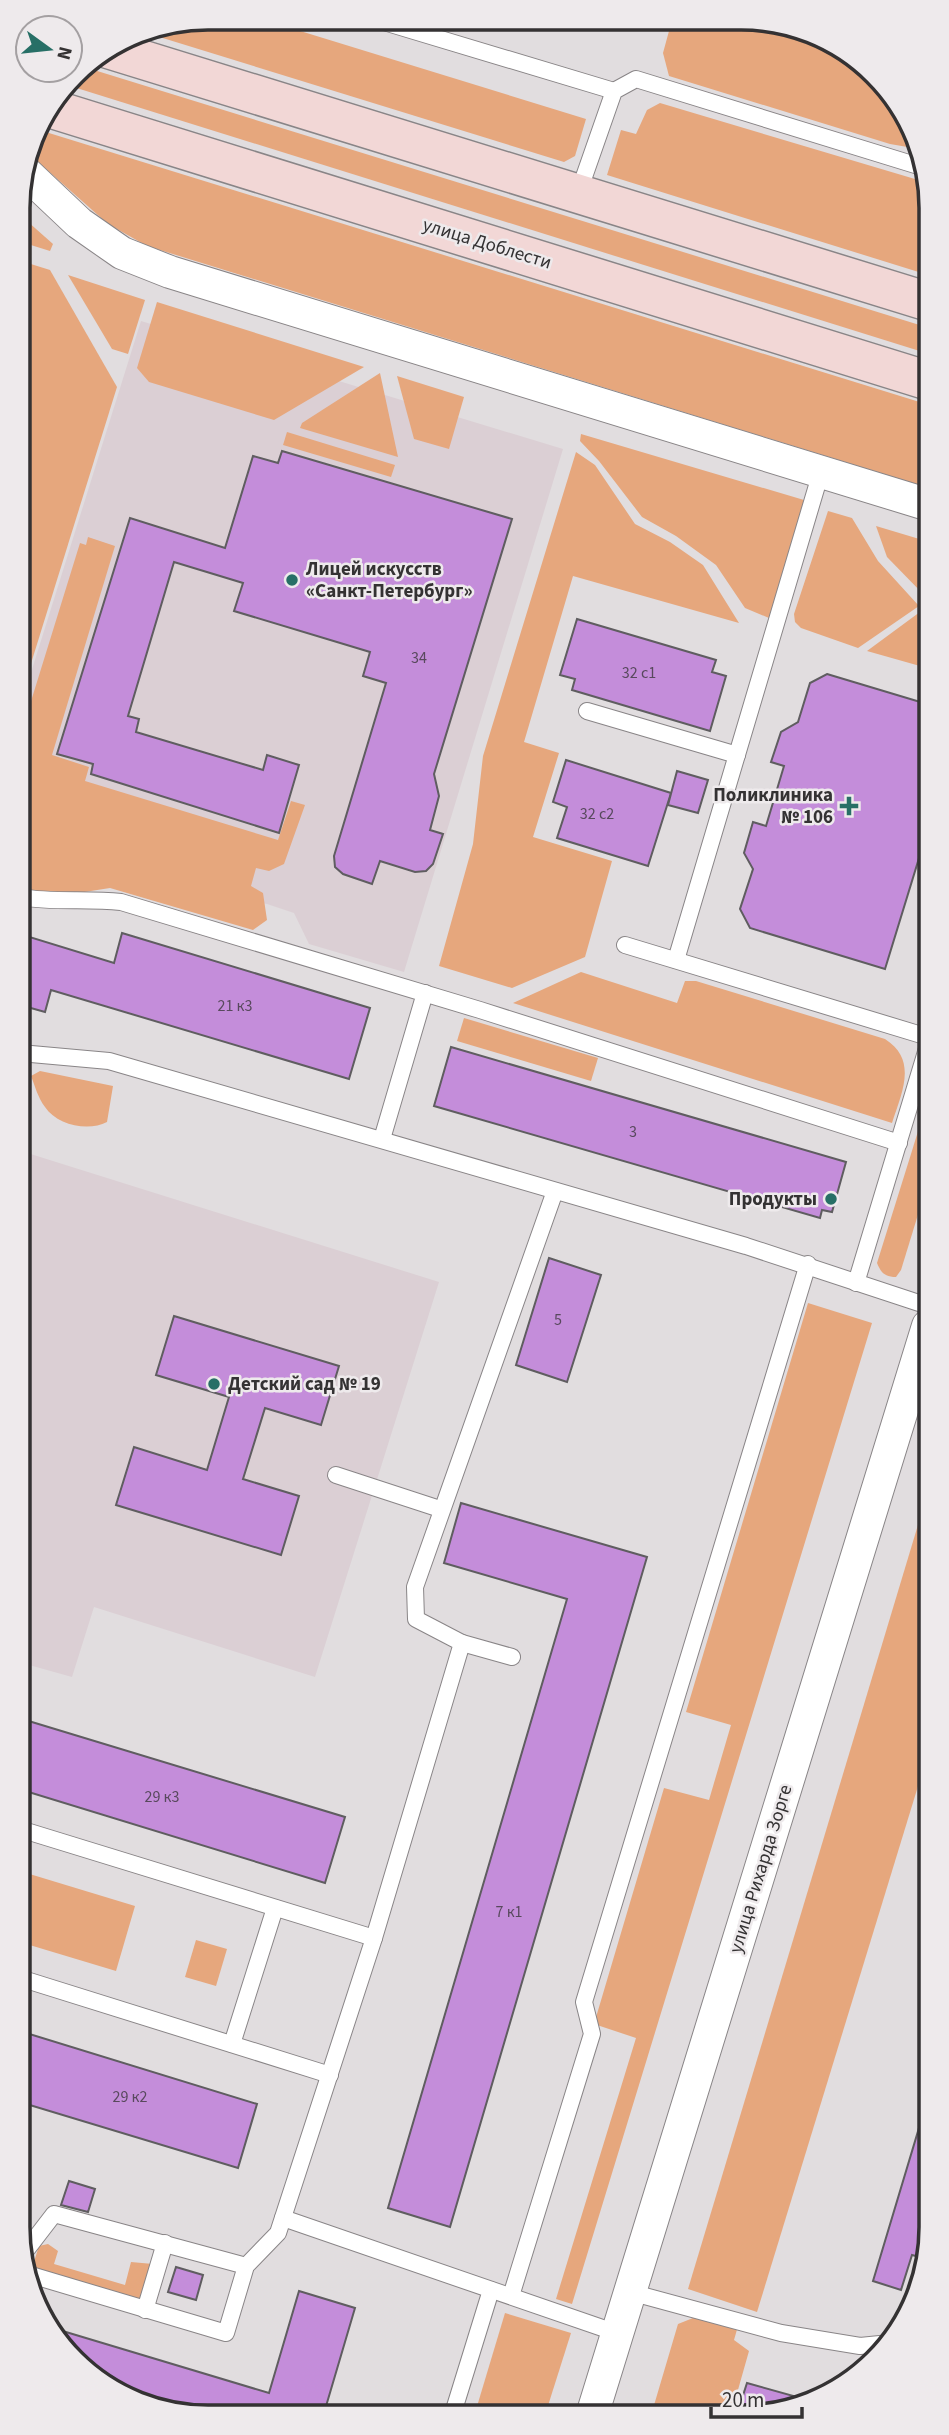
<svg xmlns="http://www.w3.org/2000/svg" width="949" height="2435" viewBox="0 0 949 2435" font-family="'Source Sans 3',sans-serif">
<rect width="100%" height="100%" fill="#e1dddf"/>
<g fill="#dbcfd4">
<path d="M141 321 563 449 404 972 309 944 294 913 267 904 20 854 19 711Z"/>
<path d="M21 1151 439 1282 315 1677 94 1607 72 1677 22 1663Z"/>
</g>
<g fill="#e6a77d">
<path d="M208 18H258L586 119 575 156 564 162 140 31Z"/>
<path d="M672 20 778 21 876 73 919 149 890 144 669 76 663 53Z"/>
<path d="M81 66 926 327V353L67 85Z"/>
<path d="M660 103 925 182V274L607 175 621 130 636 134 647 110Z"/>
<path d="M36 129 926 404V487L147 246 108 224 29 154Z"/>
<path d="M18 213 53 244 50 251 18 241Z"/>
<path d="M18 260 50 270 117 387 19 702Z"/>
<path d="M68 275 145 300 128 354 112 349Z"/>
<path d="M157 302 364 367 274 420 149 382 137 368Z"/>
<path d="M380 373 398 457 300 428 302 423Z"/>
<path d="M397 376 464 397 449 449 414 439Z"/>
<path d="M287 432 395 465 391 477 283 445Z"/>
<path d="M581 434 804 500 769 618 745 608 716 565 676 536 642 517 599 461 580 441Z"/>
<path d="M576 452 595 465 635 524 670 542 703 565 739 623 573 576 524 742 559 753 533 837 612 861 585 957 512 988 439 966 473 844 483 756Z"/>
<path d="M828 511 852 518 878 561 919 606 858 648 801 628 795 622 794 614Z"/>
<path d="M876 526 926 541V597L887 557Z"/>
<path d="M88 537 115 546 52 755 89 767 85 781 278 840 291 801 305 805 284 864 269 871 256 868 251 886 263 893 267 920 253 930 110 888 59 896 20 888 19 740 80 543 86 545Z"/>
<path d="M924 609 926 611 927 668 867 651Z"/>
<path d="M581 972 677 1003 685 981H696L885 1039C918 1060 902 1092 892 1123L513 1003Z"/>
<path d="M464 1018 598 1058 591 1081 457 1041Z"/>
<path d="M40 1071 113 1086 107 1122C88 1132 57 1125 45 1107 38 1098 35 1086 31 1076Z"/>
<path d="M925 1109 928 1110V1182L901 1270 896 1277C885 1277 881 1273 877 1263Z"/>
<path d="M808 1303 872 1323 572 2304 556 2299 636 2038 594 2024 664 1788 709 1800 731 1725 686 1712Z"/>
<path d="M927 1495 930 1747 757 2312 688 2289Z"/>
<path d="M23 1872 135 1906 116 1971 23 1943Z"/>
<path d="M196 1940 227 1949 216 1986 185 1977Z"/>
<path d="M48 2244 58 2251 54 2264 125 2285 131 2262 153 2264 141 2303 31 2271 39 2246Z"/>
<path d="M505 2313 571 2333 546 2412 475 2413Z"/>
<path d="M693 2318 738 2326 734 2340 749 2351 732 2411 652 2412 678 2324Z"/>
</g>
<g fill="#c48dda" stroke="#5f5d60" stroke-width="2">
<path d="M282 451 512 519 434 774 439 796 430 830 443 834 433 864 426 871 415 872 380 861 372 884 343 874 335 867 334 856 386 683 363 676 370 652 234 611 243 583 174 562 128 716 139 719 136 732 263 770 267 755 299 765 279 833 91 774 93 764 57 754 130 518 225 548 253 456 278 463Z"/>
<path d="M577 619 716 660 712 672 726 676 710 731 572 690 575 679 560 675Z"/>
<path d="M827 674 927 704V832L885 969 750 928 740 909 753 869 744 853 753 822 766 826 784 766 771 762 781 732 798 722 810 683Z"/>
<path d="M566 760 671 793 648 866 557 838 567 807 553 802Z"/>
<path d="M677 771 708 780 698 813 668 805Z"/>
<path d="M122 933 370 1008 349 1079 51 990 45 1012 20 1005V934L114 963Z"/>
<path d="M451 1047 846 1162 832 1212 822 1210 820 1218 434 1106Z"/>
<path d="M549 1258 601 1275 567 1382 516 1365Z"/>
<path d="M174 1316 339 1366 321 1425 265 1408 243 1479 299 1496 281 1555 116 1505 134 1447 207 1470 229 1397 156 1375Z"/>
<path d="M461 1503 647 1557 450 2227 388 2208 567 1599 444 1563Z"/>
<path d="M22 1719 345 1817 325 1883 22 1790Z"/>
<path d="M23 2032 257 2104 238 2168 23 2103Z"/>
<path d="M925 2108 931 2109V2239L927 2259 912 2255 901 2290 873 2281Z"/>
<path d="M69 2181 95 2189 88 2212 61 2205Z"/>
<path d="M176 2267 203 2275 196 2300 168 2292Z"/>
<path d="M299 2291 355 2308 324 2413 171 2414 82 2370 56 2329 269 2393Z"/>
<path d="M747 2383 808 2400 790 2411H738Z"/>
</g>
<g fill="none" stroke-linecap="round" stroke-linejoin="round">
<g stroke="#898587" stroke-width="18">
<g id="lane">
<path d="M374 19 614 91"/>
<path d="M578 194 614 91 636 79 925 168"/>
<path d="M587 711 737 755"/>
<path d="M20 897C54 903 87 898 121 902L480 1010 899 1143"/>
<path d="M625 945 928 1037"/>
<path d="M676 960 821 472"/>
<path d="M20 1053 109 1061 746 1246 928 1306"/>
<path d="M382 1139 425 993"/>
<path d="M856 1283 928 1045"/>
<path d="M336 1475 440 1509"/>
<path d="M462 1643 512 1657"/>
<path d="M23 1830 374 1938"/>
<path d="M23 1979 330 2075"/>
<path d="M232 2044 275 1908"/>
<path d="M283 2218 617 2333"/>
<path d="M24 2253 54 2214 246 2266"/>
<path d="M24 2273 226 2333 246 2266 278 2233 374 1938 462 1643 416 1619 415 1587 555 1191"/>
<path d="M630 2292 781 2333 860 2346 890 2343"/>
<path d="M511 2296 592 2034 584 2002 808 1264"/>
<path d="M145 2310 165 2243"/>
<path d="M453 2413 491 2290"/>
</g>
</g>
<g stroke="#898587" stroke-width="34">
<g id="street">
<path d="M24 171 79 223 122 253 170 272 926 504"/>
<path d="M593 2412 928 1326"/>
</g>
</g>
<g stroke="#898587" stroke-width="41">
<g id="secondary">
<path d="M108 49 926 301"/>
<path d="M49 108 926 380"/>
</g>
</g>
<use href="#lane" stroke="#fff" stroke-width="16"/>
<use href="#street" stroke="#fff" stroke-width="32"/>
<use href="#secondary" stroke="#f2d7d6" stroke-width="38"/>
</g>
<g fill="#276f66" stroke="#eeeaec" stroke-width="2.5">
<circle cx="292" cy="580" r="7"/>
<path d="M845.5 795.5h7v7h7v7h-7v7h-7v-7h-7v-7h7z"/>
<circle cx="831" cy="1199" r="7"/>
<circle cx="214" cy="1384" r="7"/>
</g>
<g text-anchor="middle" dominant-baseline="central" stroke-width="5" stroke-linejoin="round" paint-order="stroke">
<g font-size="16" fill="#58495d">
<text x="419" y="658">34</text>
<text x="639" y="673">32 с1</text>
<text x="597" y="814">32 с2</text>
<text x="235" y="1006">21 к3</text>
<text x="633" y="1132">3</text>
<text x="558" y="1320">5</text>
<text x="162" y="1797">29 к3</text>
<text x="509" y="1912">7 к1</text>
<text x="130" y="2097">29 к2</text>
</g>
<g font-size="19" fill="#343233" stroke="#eeeaec">
<text transform="translate(487 244) rotate(17)">улица Доблести</text>
<text transform="translate(761 1869) rotate(-73)">улица Рихарда Зорге</text>
</g>
<g font-size="19" font-weight="bold" fill="#343233" stroke="#eeeaec" text-anchor="start">
<text x="306" y="569">Лицей искусств<tspan x="306" dy="22">«Санкт-Петербург»</tspan></text>
<text x="833" y="795" text-anchor="end">Поликлиника<tspan x="833" dy="22">№ 106</tspan></text>
<text x="817" y="1199" text-anchor="end">Продукты</text>
<text x="228" y="1384">Детский сад № 19</text>
</g>
</g>
<path d="M0 0H949V2435H0ZM208 30H741A178 178 0 0 1 919 208V2227A178 178 0 0 1 741 2405H208A178 178 0 0 1 30 2227V208A178 178 0 0 1 208 30Z" fill="#eeeaec" fill-rule="evenodd"/>
<path fill="none" stroke="#343233" stroke-width="3.5" d="M208 30H741A178 178 0 0 1 919 208V2227A178 178 0 0 1 741 2405H208A178 178 0 0 1 30 2227V208A178 178 0 0 1 208 30Z"/>
<g transform="translate(49 49) rotate(105)"><circle r="33" fill="#eeeaec" stroke="#a4a0a2" stroke-width="2"/>
<path d="M0-5L12 26L0 18L-12 26Z" fill="#276f66"/>
<text y="-10" font-size="19" font-weight="bold" text-anchor="middle" fill="#343233">N</text>
</g>
<path d="M711 2407v10h91v-10" fill="none" stroke="#343233" stroke-width="3.5"/>
<text x="722" y="2407" font-size="21" fill="#343233" stroke="#eeeaec" stroke-width="5" paint-order="stroke">20 m</text>
</svg>
